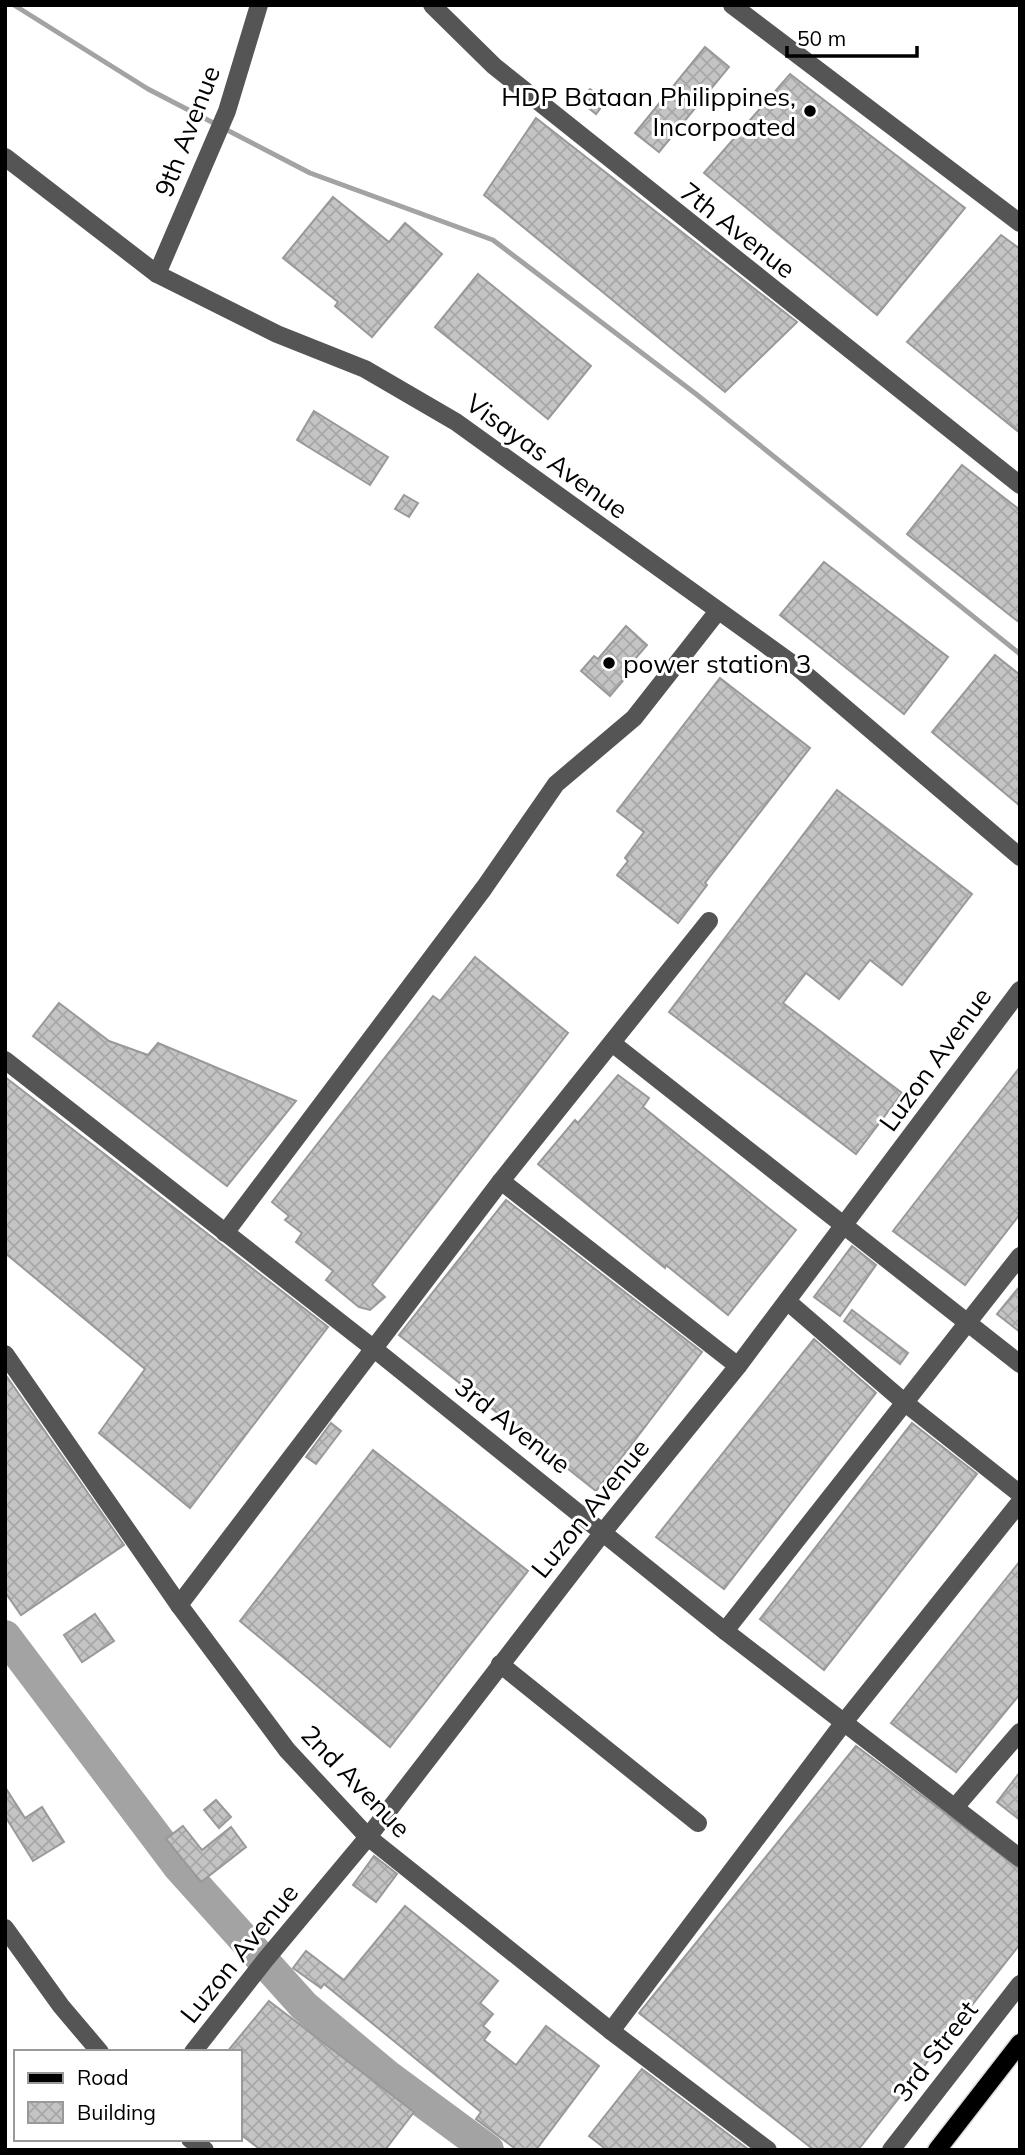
<svg xmlns="http://www.w3.org/2000/svg" width="1025" height="2155" viewBox="0 0 1025 2155" font-family="Mulish,sans-serif">
<defs>
<pattern id="building-cross-hatch" width="8" height="8" patternUnits="userSpaceOnUse" patternTransform="scale(1.75)"><rect width="8" height="8" fill="#c4c4c4"/><path d="M0 0l8 8M0 8l8-8" fill="none" stroke="#a7a7a7"/></pattern>
</defs>
<rect width="100%" height="100%" fill="#fff"/>
<g fill="none" stroke-linecap="round" stroke-linejoin="round">
<path stroke="#a3a3a3" stroke-width="5" d="M14 5 148 89 310 173 493 240 696 394 1020 654"/>
<path stroke="#a3a3a3" stroke-width="32" d="M5 1636 179 1867 304 2006 389 2077 488 2150"/>
</g>
<g fill="url(#building-cross-hatch)" stroke="#999" stroke-width="2">
<path d="M705 47 729 67 659 152 635 133Z"/>
<path d="M790 74 965 208 877 315 704 173Z"/>
<path d="M590 89 606 101 596 114 580 101Z"/>
<path d="M536 118 797 322 725 392 484 195Z"/>
<path d="M333 197 389 242 405 223 442 254 372 337 335 306 338 302 283 258Z"/>
<path d="M1001 235 1020 249V433L907 342Z"/>
<path d="M478 274 591 366 548 419 435 327Z"/>
<path d="M314 411 388 457 370 485 297 440Z"/>
<path d="M962 465 1020 510V623L907 534Z"/>
<path d="M404 495 418 503 409 517 395 509Z"/>
<path d="M824 562 948 657 904 714 780 615Z"/>
<path d="M626 626 647 645 628 667 632 670 610 696 581 671 594 656 598 659Z"/>
<path d="M995 655 1020 675V806L932 732Z"/>
<path d="M720 678 810 748 705 883 707 885 678 923 617 875 628 861 625 858 644 832 617 811Z"/>
<path d="M837 790 972 894 902 985 870 960 839 999 806 973 783 1003 902 1093 856 1154 669 1012Z"/>
<path d="M475 957 568 1033 372 1285 385 1297 370 1310 359 1307 326 1280 333 1271 296 1242 302 1233 285 1220 289 1216 272 1202 433 996 440 1001Z"/>
<path d="M59 1003 109 1041 148 1055 158 1043 296 1101 227 1186 33 1036Z"/>
<path d="M1020 1067V1214L965 1285 893 1231Z"/>
<path d="M618 1075 649 1098 643 1107 796 1230 728 1315 666 1265 665 1268 538 1164 575 1120 578 1123Z"/>
<path d="M5 1077 328 1327 190 1508 99 1433 145 1369 5 1253Z"/>
<path d="M506 1200 702 1352 596 1491 399 1335Z"/>
<path d="M852 1246 876 1265 840 1316 814 1297Z"/>
<path d="M1020 1286V1332L997 1314Z"/>
<path d="M852 1310 908 1353 900 1364 844 1321Z"/>
<path d="M814 1339 876 1393 724 1589 656 1537Z"/>
<path d="M5 1374 124 1545 21 1615 5 1592Z"/>
<path d="M331 1423 341 1431 316 1464 306 1457Z"/>
<path d="M912 1423 977 1474 824 1670 760 1619Z"/>
<path d="M373 1450 528 1571 390 1747 240 1621Z"/>
<path d="M1020 1561V1694L956 1772 891 1723Z"/>
<path d="M95 1614 114 1641 82 1662 64 1635Z"/>
<path d="M856 1746 1020 1869V1944L858 2150H814L639 2013Z"/>
<path d="M1020 1772V1820L997 1802Z"/>
<path d="M5 1787 25 1818 42 1807 64 1842 33 1861 5 1816Z"/>
<path d="M216 1800 231 1817 219 1828 204 1810Z"/>
<path d="M183 1826 202 1850 231 1827 246 1847 201 1882 166 1839Z"/>
<path d="M374 1856 397 1874 376 1902 353 1885Z"/>
<path d="M405 1906 498 1981 480 2003 493 2014 483 2026 490 2032 484 2040 516 2065 546 2026 599 2066 536 2150H517L476 2119 481 2112 324 1984 321 1988 293 1968 306 1951 344 1980Z"/>
<path d="M269 2001 414 2112 385 2150H261L240 2134V2052H227Z"/>
<path d="M642 2069 749 2150H607L589 2136Z"/>
</g>
<g fill="none" stroke-linecap="round" stroke-linejoin="round">
<g stroke="#dbdbdb" stroke-width="21">
<path id="major" d="M937 2150 1020 2043"/>
</g>
<g stroke="#555" stroke-width="18">
<path d="M432 5 494 66 1020 485"/>
<path d="M732 5 1020 223"/>
<path d="M5 157 157 274 277 334 365 369 456 422 797 667 1020 857"/>
<path d="M157 274 227 111 259 5"/>
<path d="M612 1043 1020 1364"/>
<path d="M5 1060 373 1348 725 1631 1020 1858"/>
<path d="M501 1181 738 1366"/>
<path d="M225 1233 484 888 556 784 634 718 718 611"/>
<path d="M787 1301 904 1402 1020 1494"/>
<path d="M5 1354 179 1605 287 1750 368 1837 611 2031 768 2150"/>
<path d="M179 1605 501 1181 709 921"/>
<path d="M725 1631 1020 1256"/>
<path d="M500 1664 698 1823"/>
<path d="M956 1806 1020 1732"/>
<path d="M5 1928 61 2006 100 2052"/>
<path d="M611 2031 845 1721 1020 1502"/>
<path d="M193 2052 266 1959 368 1837 604 1531 738 1366 1020 990"/>
<path d="M190 2139 205 2150"/>
<path d="M891 2150 1020 1984"/>
</g>
<use href="#major" stroke="#000" stroke-width="18"/>
</g>
<g fill="#000" stroke="#fff" stroke-width="2.5">
<circle cx="810" cy="111" r="7"/>
<circle cx="609" cy="663" r="7"/>
</g>
<g text-anchor="middle" dominant-baseline="central" stroke-width="6" stroke-linejoin="round" paint-order="stroke">
<g font-size="26" fill="#000" stroke="#fff" text-anchor="end">
<text x="796" y="96">HDP Bataan Philippines,<tspan x="796" dy="30">Incorpoated</tspan></text>
<text x="623" y="663" text-anchor="start">power station 3</text>
</g>
<g font-size="26" fill="#000" stroke="#fff">
<text transform="translate(187 131) rotate(-69)">9th Avenue</text>
<text transform="translate(738 230) rotate(38)">7th Avenue</text>
<text transform="translate(547 456) rotate(36)">Visayas Avenue</text>
<text transform="translate(935 1059) rotate(-54)">Luzon Avenue</text>
<text transform="translate(513 1425) rotate(38)">3rd Avenue</text>
<text transform="translate(590 1508) rotate(-51)">Luzon Avenue</text>
<text transform="translate(356 1781) rotate(46)">2nd Avenue</text>
<text transform="translate(239 1953) rotate(-51)">Luzon Avenue</text>
<text transform="translate(935 2051) rotate(-52)">3rd Street</text>
</g>
</g>
<rect width="1025" height="2155" fill="none" stroke="#000000" stroke-width="14"/>
<rect x="14" y="2050" width="228" height="91" fill="#ffffff" stroke="#999999" stroke-width="2"/>
<rect x="28" y="2073" width="35" height="10" fill="#000000" stroke="#999999" stroke-width="2"/>
<text x="77" y="2085" font-size="21" fill="#000000">Road</text>
<rect x="28" y="2102" width="35" height="21" fill="url(#building-cross-hatch)" stroke="#999999" stroke-width="2"/>
<text x="77" y="2120" font-size="21" fill="#000000">Building</text>
<path d="M787 46v10h130v-10" fill="none" stroke="#000000" stroke-width="3.5"/>
<text x="797" y="46" font-size="21" fill="#000000" stroke="#ffffff" stroke-width="5" paint-order="stroke">50 m</text>
</svg>
